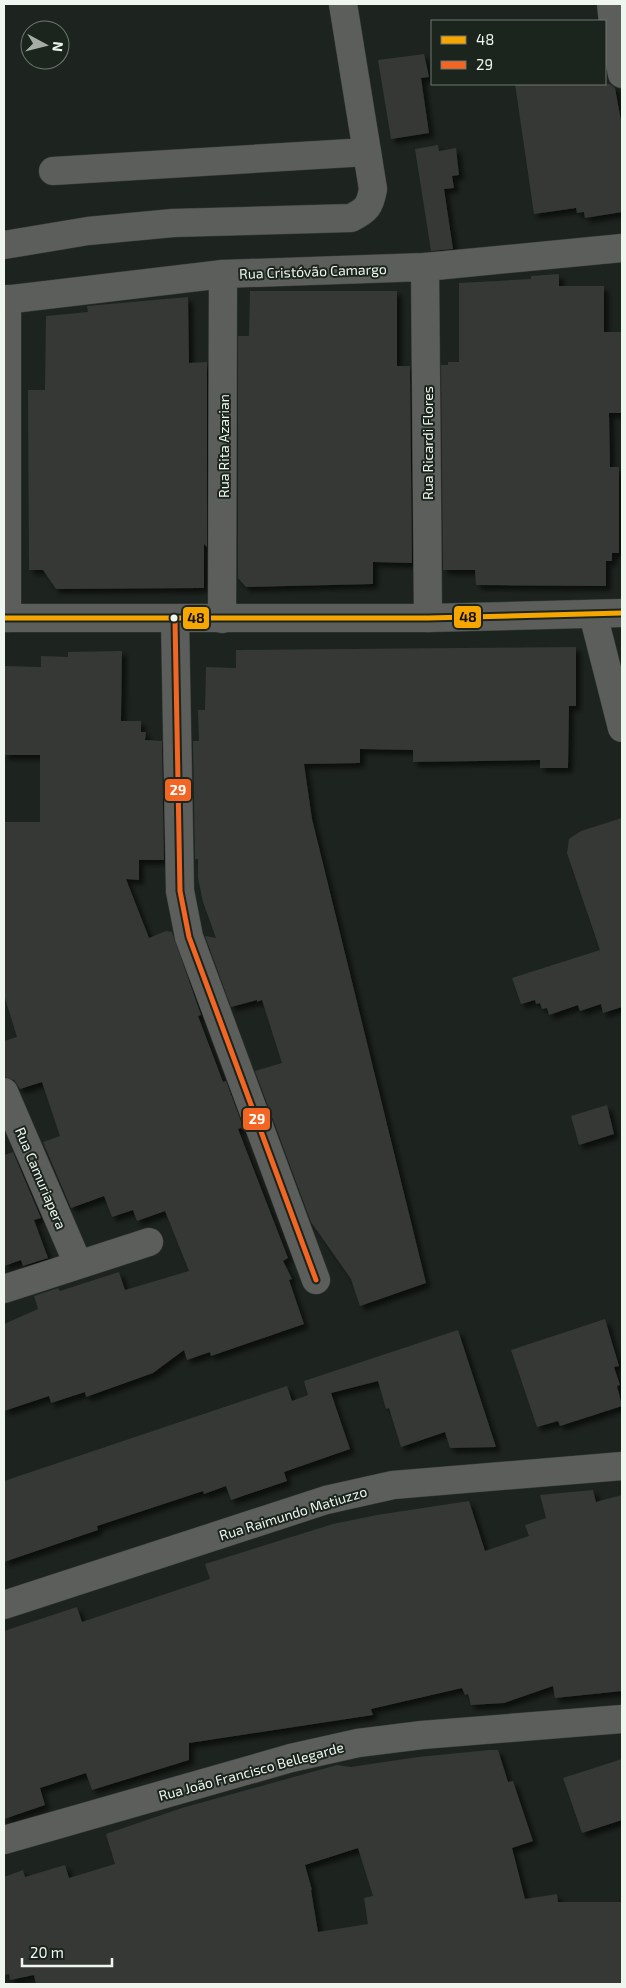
<svg xmlns="http://www.w3.org/2000/svg" width="626" height="1988" viewBox="0 0 626 1988" font-family="'Exo 2',sans-serif">
<defs>
<filter id="shadow"><feDropShadow dx="4.5" dy="4.5" stdDeviation="2.5" flood-color="#0009"/></filter>
</defs>
<rect width="100%" height="100%" fill="#1d231e"/>
<g fill="#343935" fill-rule="evenodd" filter="url(#shadow)">
<path d="M424 54 429 77 421 78 429 133 391 139 378 60Z"/>
<path d="M515 84H610L615 88 622 126V212L585 218 584 212 577 213 576 208 534 214Z"/>
<path d="M438 145 439 151 456 148 459 175 452 176 454 188 444 189 453 249 431 251 415 149Z"/>
<path d="M559 274V286H604V332H621V413H609L610 467H619V553H612V561H606V586L476 585 475 570H443L441 365H448V362H459V283L531 279V276Z"/>
<path d="M250 291H397V366H410L412 563 373 562V584L246 587 238 578V336H249Z"/>
<path d="M188 297 189 363 207 362V547L204 544V588L56 589 43 570H29L28 390H45L46 316 88 312 87 306Z"/>
<path d="M576 647V706H569L568 768H540V760L413 762V750L360 749V763L304 764 312 819 426 1283 360 1306 351 1279 311 1222 255 1071 282 1063 262 1000 257 1002V1000L231 1007 205 936 216 938 203 902 198 878V859H195L193 741H199L198 710H205L206 667 236 668V650Z"/>
<path d="M122 651 121 721H141V732H146L145 740 162 741 164 860H139V880L126 879 149 938 166 931 172 932 201 1015 198 1016 223 1082 226 1081 245 1132 241 1128 238 1129 288 1258 283 1261 292 1279 289 1280 304 1324 211 1356 210 1352 187 1360 184 1350 153 1373 86 1397 85 1392 51 1403 49 1396 4 1411V1324L38 1309 34 1296 58 1288 60 1291 119 1272 125 1290 189 1271 165 1211 137 1221 133 1210 112 1217 104 1196 71 1208 43 1142 60 1136 42 1082 20 1089 14 1080 4 1077V1041L17 1037 4 995V822H40V755H4V666L41 667V656L68 657V652Z"/>
<path d="M622 818V1007L603 1013 601 1004 580 1011 578 1005 549 1015 547 1008 542 1009 540 1003 536 1004 535 1000 521 1004 512 978 600 950 567 853 569 839 581 831Z"/>
<path d="M607 1105 614 1134 579 1145 571 1116Z"/>
<path d="M13 1152 41 1218 34 1220 48 1258 23 1266 21 1260 4 1266V1155Z"/>
<path d="M605 1319 619 1366 614 1367 620 1385 617 1386 622 1406 560 1426 558 1421 537 1427 511 1350Z"/>
<path d="M458 1330 496 1447 450 1448 445 1432 401 1447 389 1408 386 1409 378 1381 331 1393 350 1449 284 1472 287 1481 231 1500 226 1486 204 1494 203 1491 97 1526 98 1530 4 1562V1481L287 1386 292 1401 308 1395 304 1381Z"/>
<path d="M593 1490 596 1502 622 1495V1691L555 1698 553 1686 504 1703 471 1705 468 1694 465 1695 462 1688 371 1709 373 1715 189 1743V1760L92 1790 86 1773 40 1788 45 1805 4 1819V1631L77 1607 82 1622 210 1579 205 1564 333 1524 377 1515 469 1501 485 1551 529 1536 525 1525 546 1518 540 1495Z"/>
<path d="M489 1750H498L508 1782 513 1781 533 1841 512 1848 525 1899 557 1894 558 1902H622V1984H36L34 1975 10 1980 9 1974 4 1975V1877L23 1870 25 1877 65 1865 69 1878 115 1864 106 1834 182 1808 337 1765 351 1767 418 1757ZM358 1848 373 1896 364 1898 368 1924 318 1932 311 1890H312L305 1865Z"/>
<path d="M622 1759V1820L582 1833 563 1778Z"/>
</g>
<g fill="none" stroke-linecap="round" stroke-linejoin="round">
<g stroke="#3a3e3a" stroke-width="29">
<g id="minor">
<path d="M611 4 614 32 622 74"/>
<path d="M53 171 367 152"/>
<path d="M4 245 88 231 173 223 351 218C367 210 370 206 373 189L343 4"/>
<path d="M425 267 428 618"/>
<path d="M7 299V618"/>
<path d="M4 300 223 274 425 267 622 248"/>
<path d="M593 614 622 728"/>
<path d="M4 618H428L622 613"/>
<path d="M175 619 180 891 189 937 316 1280"/>
<path d="M222 619 223 274"/>
<path d="M4 1092 78 1264"/>
<path d="M4 1289 149 1242"/>
<path d="M4 1605 326 1500 393 1485 622 1466"/>
<path d="M4 1840 291 1758 358 1743 422 1735 622 1719"/>
</g>
</g>
<use href="#minor" stroke="#5b5e5b" stroke-width="28"/>
<g stroke="#1b251d" stroke-width="9">
<path id="bus-1" d="M4 618H428L622 613"/>
</g>
<g stroke="#1b251d" stroke-width="9">
<path id="bus-2" d="M175 619 180 891 189 937 316 1280"/>
</g>
<use href="#bus-1" stroke="#f7a600" stroke-width="5"/>
<use href="#bus-2" stroke="#f26522" stroke-width="5"/>
</g>
<circle fill="#eff6f0" stroke="#1b251d" stroke-width="2" cx="174" cy="618" r="4.5"/>
<g text-anchor="middle" dominant-baseline="central" stroke-width="4" stroke-linejoin="round" paint-order="stroke">
<g font-size="14" fill="#eff6f0" stroke="#1b251d">
<text transform="translate(313 271) rotate(-2)">Rua Cristóvão Camargo</text>
<text transform="translate(427 443) rotate(-90)">Rua Ricardi Flores</text>
<text transform="translate(223 446) rotate(-90)">Rua Rita Azarian</text>
<text transform="translate(41 1178) rotate(67)">Rua Camuriapera</text>
<text transform="translate(293 1513) rotate(-17)">Rua Raimundo Matiuzzo</text>
<text transform="translate(251 1771) rotate(-15)">Rua João Francisco Bellegarde</text>
</g>
</g>
<g stroke="#1b251d" stroke-width="2">
<rect x="453" y="605" width="29" height="24" rx="5" fill="#f7a600"/>
<rect x="182" y="606" width="28" height="24" rx="5" fill="#f7a600"/>
<rect x="164" y="778" width="28" height="24" rx="5" fill="#f26522"/>
<rect x="242" y="1107" width="29" height="24" rx="5" fill="#f26522"/>
</g>
<g font-size="14" text-anchor="middle" font-weight="bold" fill="#fff">
<text x="178" y="795">29</text>
<text x="257" y="1124">29</text>
</g>
<g font-size="14" text-anchor="middle" font-weight="bold" fill="#111">
<text x="468" y="622">48</text>
<text x="196" y="623">48</text>
</g>
<rect width="626" height="1988" fill="none" stroke="#eff6f0" stroke-width="10"/>
<rect x="431" y="20" width="175" height="65" fill="#1b251d" stroke="#707971"/>
<rect x="441" y="36" width="25" height="8" fill="#f7a600" stroke="#707971"/>
<text x="476" y="45" font-size="15" fill="#eff6f0">48</text>
<rect x="441" y="61" width="25" height="8" fill="#f26522" stroke="#707971"/>
<text x="476" y="70" font-size="15" fill="#eff6f0">29</text>
<g transform="translate(45 45) rotate(97)"><circle r="24" fill="#1b251d" stroke="#707971"/>
<path d="M0-4L9 19L0 12L-9 19Z" fill="#a6aca6"/>
<text y="-8" font-size="14" font-weight="bold" text-anchor="middle" fill="#eff6f0">N</text>
</g>
<path d="M22 1958v8h90v-8" fill="none" stroke="#eff6f0" stroke-width="2.5"/>
<text x="30" y="1958" font-size="15" fill="#eff6f0" stroke="#1b251d" stroke-width="4" paint-order="stroke">20 m</text>
</svg>
